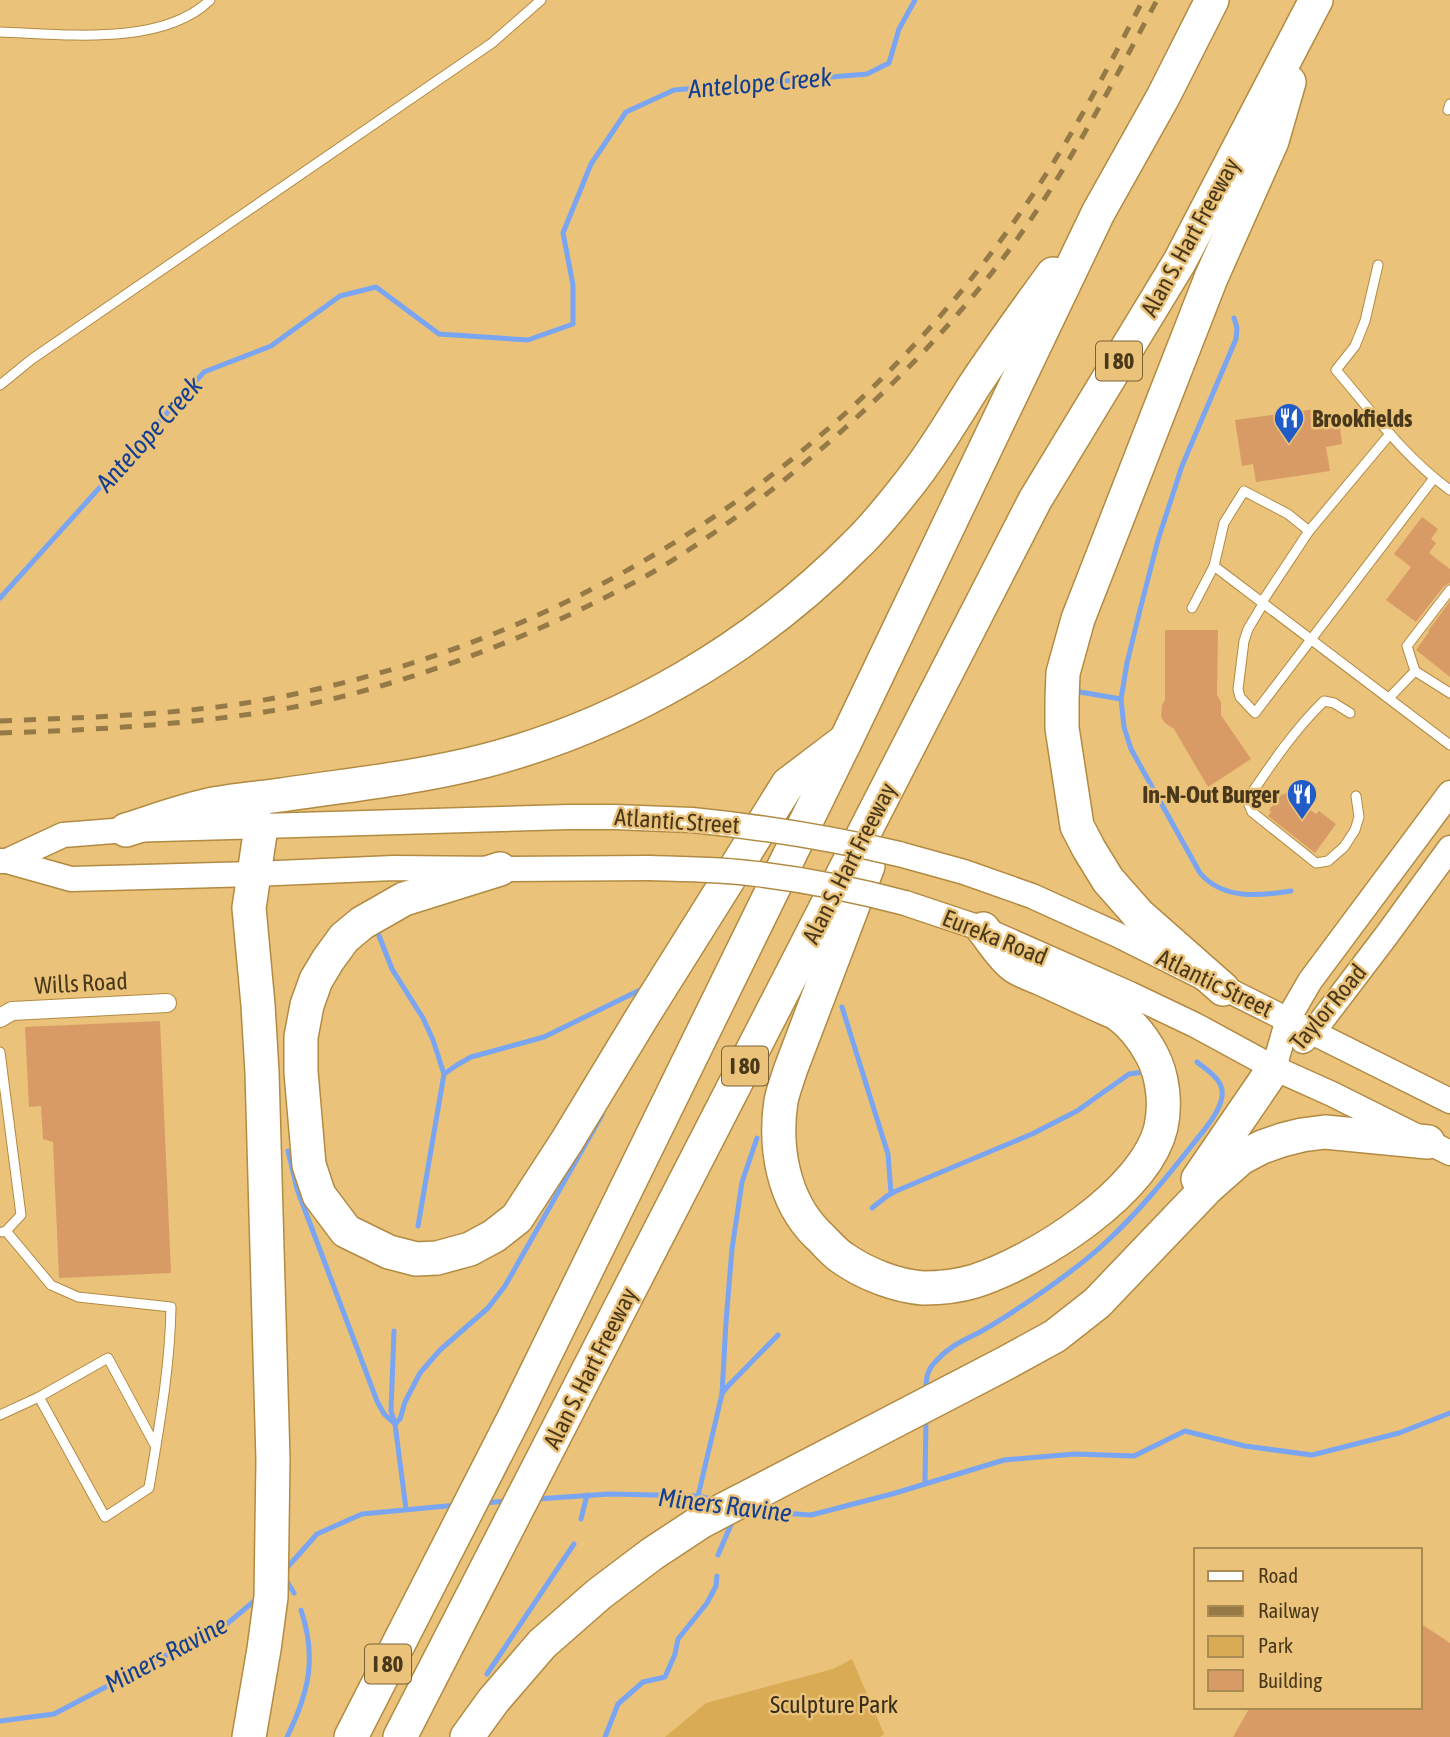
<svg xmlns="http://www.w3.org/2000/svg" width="1450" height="1737" viewBox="0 0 1450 1737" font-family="'Asap Condensed',sans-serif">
<rect width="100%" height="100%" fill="#eac27a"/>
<path fill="#d9ab54" d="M852 1659 884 1734 880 1737H665L706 1703 833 1669Z"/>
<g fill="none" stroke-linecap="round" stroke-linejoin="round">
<g stroke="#79a5f2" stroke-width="5">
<path d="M1234 318 1237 328 1236 339 1182 466 1158 540 1140 610 1127 663 1121 699 1124 727 1131 749 1200 873C1223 900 1259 896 1291 891"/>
<path d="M0 598 204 372 271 346 340 296 376 287 439 334 528 340 573 324V285L563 233 591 164 626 112 674 90 867 74 889 63 899 29 915 0"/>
<path d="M1080 692 1121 699"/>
<path d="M376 928 392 969 423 1018 433 1040 444 1074"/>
<path d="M842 1007 888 1154 891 1193"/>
<path d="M288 1151 297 1189 377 1401 384 1414 395 1424 400 1419 405 1402 420 1373 440 1350 488 1308 505 1286 602 1115"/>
<path d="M872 1208 887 1196 896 1191 1032 1134 1077 1111 1129 1074 1144 1072"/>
<path d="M418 1226 444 1074 457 1065 471 1057 544 1037 640 990"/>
<path d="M394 1331 391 1411 395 1424 406 1509"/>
<path d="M926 1390C926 1378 927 1370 936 1361 949 1346 963 1341 980 1332 1000 1321 1019 1308 1038 1295 1061 1279 1085 1262 1105 1243 1138 1213 1166 1178 1193 1144 1204 1130 1230 1102 1220 1084 1216 1075 1204 1068 1197 1062"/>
<path d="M722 1394 726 1322 732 1249 742 1182 757 1138"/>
<path d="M925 1484 926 1417"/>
<path d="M698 1496 722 1394 728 1386 778 1335"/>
<path d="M537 1499 609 1494 698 1496 716 1500"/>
<path d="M485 1503 506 1501"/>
<path d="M752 1508 767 1512 811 1515 892 1494 1004 1460 1075 1454 1134 1456 1185 1431 1245 1446 1312 1455 1399 1433 1450 1413"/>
<path d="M581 1519 587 1495"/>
<path d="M718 1555 733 1520"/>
<path d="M285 1570 317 1534 362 1514 457 1505"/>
<path d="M285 1578 294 1593"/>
<path d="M487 1674 574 1544"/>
<path d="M0 1721 54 1714 228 1623 259 1597"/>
<path d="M287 1737C309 1692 317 1658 301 1610"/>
<path d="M605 1737 618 1704 643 1682 665 1677 675 1654 678 1639 707 1603 716 1586 717 1576"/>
</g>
</g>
<g fill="#d99b66">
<path d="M1322 408 1325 429 1340 427 1342 444 1326 447 1330 471 1256 482 1253 464 1242 466 1235 420Z"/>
<path d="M1422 517 1438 529 1431 539 1436 543 1429 553 1450 569V583L1444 586 1416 622 1386 600 1411 567 1394 554Z"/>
<path d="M1450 601V677L1416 650 1429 632 1428 631Z"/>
<path d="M1165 630H1218L1217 695 1221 702V715L1251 759 1208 787 1174 729 1165 723 1161 717 1162 705 1165 700Z"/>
<path d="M1286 792 1316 814 1319 811 1336 824 1315 853 1268 816 1271 812 1269 810 1282 794 1284 795Z"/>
<path d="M160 1021 171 1273 59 1278 53 1142 43 1139 41 1106 29 1107 25 1027Z"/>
<path d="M1420 1623 1450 1643V1737H1233L1250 1707H1420Z"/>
</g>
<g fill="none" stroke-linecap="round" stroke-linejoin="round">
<g stroke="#b28b43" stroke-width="11">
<g id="service">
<path d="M0 32C62 34 162 47 210 0"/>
<path d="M1448 110 1450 104"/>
<path d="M1378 265 1365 321 1355 346 1336 370C1372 412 1405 458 1450 490"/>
<path d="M0 385 32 359 492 43 541 0"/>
<path d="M1214 566 1450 745"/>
<path d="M1262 602 1309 531 1390 434"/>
<path d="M1263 604 1248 629 1244 641 1238 689 1240 697 1255 713 1434 478"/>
<path d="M1192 608 1214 566 1224 523 1244 491 1288 514 1309 531"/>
<path d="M1415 671 1407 646 1450 590"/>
<path d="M1389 698 1415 671 1450 693"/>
<path d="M1350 713 1334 703 1324 701C1294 730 1270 766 1247 800L1252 812 1316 863 1328 861 1344 847 1355 830 1359 817 1356 796"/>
<path d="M0 1052 21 1215 6 1231 2 1232"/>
<path d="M6 1231 51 1285 78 1297 171 1307C170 1368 159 1427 149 1488L105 1517 39 1397 108 1358 156 1447"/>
<path d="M0 1415 39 1397"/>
</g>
</g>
<g stroke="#b28b43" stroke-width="20">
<path id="minor" d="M0 1018 12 1011 167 1003"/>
</g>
<g stroke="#b28b43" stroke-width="27">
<g id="secondary">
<path d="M899 854 964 872 1032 896 1118 935 1450 1101"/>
<path d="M1 861H7L71 879 254 874 394 868 500 869 649 868"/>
<path d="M7 861 63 835 126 830 568 817H614L692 820"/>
<path d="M905 903 983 929 1130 994 1195 1025 1274 1068 1332 1094 1450 1153"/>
<path d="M1303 1041 1313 1032 1386 936 1450 848"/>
<path d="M1274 1068 1288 1019 1310 981 1450 793"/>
</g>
</g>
<g stroke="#b28b43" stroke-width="36">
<g id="motorway">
<path d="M126 830C155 821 184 810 214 804 236 800 259 798 281 795 349 785 417 778 484 761 623 725 754 648 855 546 873 529 889 509 904 490 930 458 952 421 974 386 999 348 1026 311 1053 274"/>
<path d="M868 866 790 1071C787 1081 783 1091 781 1101 774 1147 783 1200 817 1234 826 1242 834 1253 844 1259 866 1274 896 1286 923 1288 940 1288 959 1286 975 1281 1035 1262 1146 1192 1161 1127 1166 1104 1163 1076 1152 1055 1144 1040 1132 1024 1118 1014 1111 1010 1102 1007 1094 1003 1077 995 1059 987 1042 979 1033 975 1020 971 1013 965 1003 958 991 939 983 929"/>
<path d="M500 869 404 899 362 923 344 938 328 960 316 980 307 1005 301 1037V1072L309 1165 319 1195 346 1231 389 1252 416 1259 437 1258 470 1249 494 1236 517 1218 567 1141 644 1014 788 784 842 743"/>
<path d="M1223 989 1138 914 1108 880 1089 849 1077 826 1062 728V700L1063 673 1078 619 1211 278 1272 141 1289 82"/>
<path d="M1198 1179 1274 1068"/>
<path d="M249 1737 264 1649 271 1597 273 1460 262 1072 258 1005 249 908 261 827"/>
<path d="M351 1737 514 1418 846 740 1098 213 1163 97 1212 0"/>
<path d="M400 1737 1035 500 1180 261 1316 0"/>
<path d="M467 1737 493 1701 542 1644 599 1594 652 1554 702 1521 1004 1364 1055 1336 1097 1303 1207 1188 1241 1158 1262 1147 1282 1140 1302 1135 1325 1132 1428 1142"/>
</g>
</g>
<use href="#service" stroke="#fff" stroke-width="9"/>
<use href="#minor" stroke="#fff" stroke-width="18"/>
<use href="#secondary" stroke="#fff" stroke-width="24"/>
<use href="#motorway" stroke="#fff" stroke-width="33"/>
<g stroke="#957a47" stroke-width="5" stroke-dasharray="12 12" stroke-linecap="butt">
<path d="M0 721C93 717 188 715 280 697 595 635 866 452 1041 182 1079 124 1111 62 1143 0"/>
<path d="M0 733C93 730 185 725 277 710 334 701 391 684 446 665 515 641 582 611 646 576 692 550 736 518 778 485 862 417 939 343 1004 257 1064 177 1110 88 1157 0"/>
</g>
<g stroke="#b28b43" stroke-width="27" stroke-linecap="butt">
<g id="secondary-bridge">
<path d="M692 820C762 827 830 838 899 854"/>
<path d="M649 868C685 869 721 869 757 874 807 880 856 890 905 903"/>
</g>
</g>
<use href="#secondary-bridge" stroke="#fff" stroke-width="24"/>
</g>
<defs>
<g id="restaurant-pin" transform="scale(1.575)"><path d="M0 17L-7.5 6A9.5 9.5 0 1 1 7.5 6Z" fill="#205bc7" stroke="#eac27a"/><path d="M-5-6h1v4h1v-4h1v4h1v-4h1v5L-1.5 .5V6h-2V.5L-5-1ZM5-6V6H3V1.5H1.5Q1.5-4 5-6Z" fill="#fff"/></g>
</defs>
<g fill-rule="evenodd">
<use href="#restaurant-pin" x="1289" y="418"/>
<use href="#restaurant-pin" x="1302" y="794"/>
</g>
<g text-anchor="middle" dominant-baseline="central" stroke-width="5" stroke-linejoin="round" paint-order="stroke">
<g fill="#eac27a" stroke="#796237" stroke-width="2">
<rect x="1096" y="341.5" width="46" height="39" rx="5"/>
<rect x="722" y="1046.5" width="46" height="39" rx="5"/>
<rect x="365" y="1644.5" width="46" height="39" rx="5"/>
</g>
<g font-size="23" font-weight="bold" fill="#49391a">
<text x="1119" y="361">I 80</text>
<text x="745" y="1066">I 80</text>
<text x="388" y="1664">I 80</text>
</g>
<g font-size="24" fill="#49391a" stroke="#eac27a">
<text transform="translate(1190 237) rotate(-61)">Alan S. Hart Freeway</text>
<text transform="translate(677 821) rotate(4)">Atlantic Street</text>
<text transform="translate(849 863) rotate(-63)">Alan S. Hart Freeway</text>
<text transform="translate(995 937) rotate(22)">Eureka Road</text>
<text transform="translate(81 983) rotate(-3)">Wills Road</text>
<text transform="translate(1215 983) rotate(26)">Atlantic Street</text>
<text transform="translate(1328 1007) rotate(-50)">Taylor Road</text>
<text transform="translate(590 1368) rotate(-63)">Alan S. Hart Freeway</text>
</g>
<g font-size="24" font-weight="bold" fill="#49391a" stroke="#eac27a" text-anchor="start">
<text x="1312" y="418">Brookfields</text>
<text x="1279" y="794" text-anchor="end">In-N-Out Burger</text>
</g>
<g font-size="24" fill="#382d19" stroke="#eac27a">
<text x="834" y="1704">Sculpture Park</text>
</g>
<g font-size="26" font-style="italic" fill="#123f93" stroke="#eac27a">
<text transform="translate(760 83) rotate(-5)">Antelope Creek</text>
<text transform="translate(149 434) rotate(-48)">Antelope Creek</text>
<text transform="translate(725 1505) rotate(7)">Miners Ravine</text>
<text transform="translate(166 1654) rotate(-28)">Miners Ravine</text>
</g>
</g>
<rect x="1194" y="1548" width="228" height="161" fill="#eac27a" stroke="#aa8b54" stroke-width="2"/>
<rect x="1208" y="1571" width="35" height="10" fill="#ffffff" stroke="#aa8b54" stroke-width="2"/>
<text x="1258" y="1583" font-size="21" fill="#49391a">Road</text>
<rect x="1208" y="1606" width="35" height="10" fill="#957a47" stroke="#aa8b54" stroke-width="2"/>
<text x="1258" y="1618" font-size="21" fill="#49391a">Railway</text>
<rect x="1208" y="1636" width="35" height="21" fill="#d9ab54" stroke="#aa8b54" stroke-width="2"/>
<text x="1258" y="1653" font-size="21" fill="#49391a">Park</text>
<rect x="1208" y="1670" width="35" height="21" fill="#d99b66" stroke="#aa8b54" stroke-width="2"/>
<text x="1258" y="1688" font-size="21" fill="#49391a">Building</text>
</svg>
